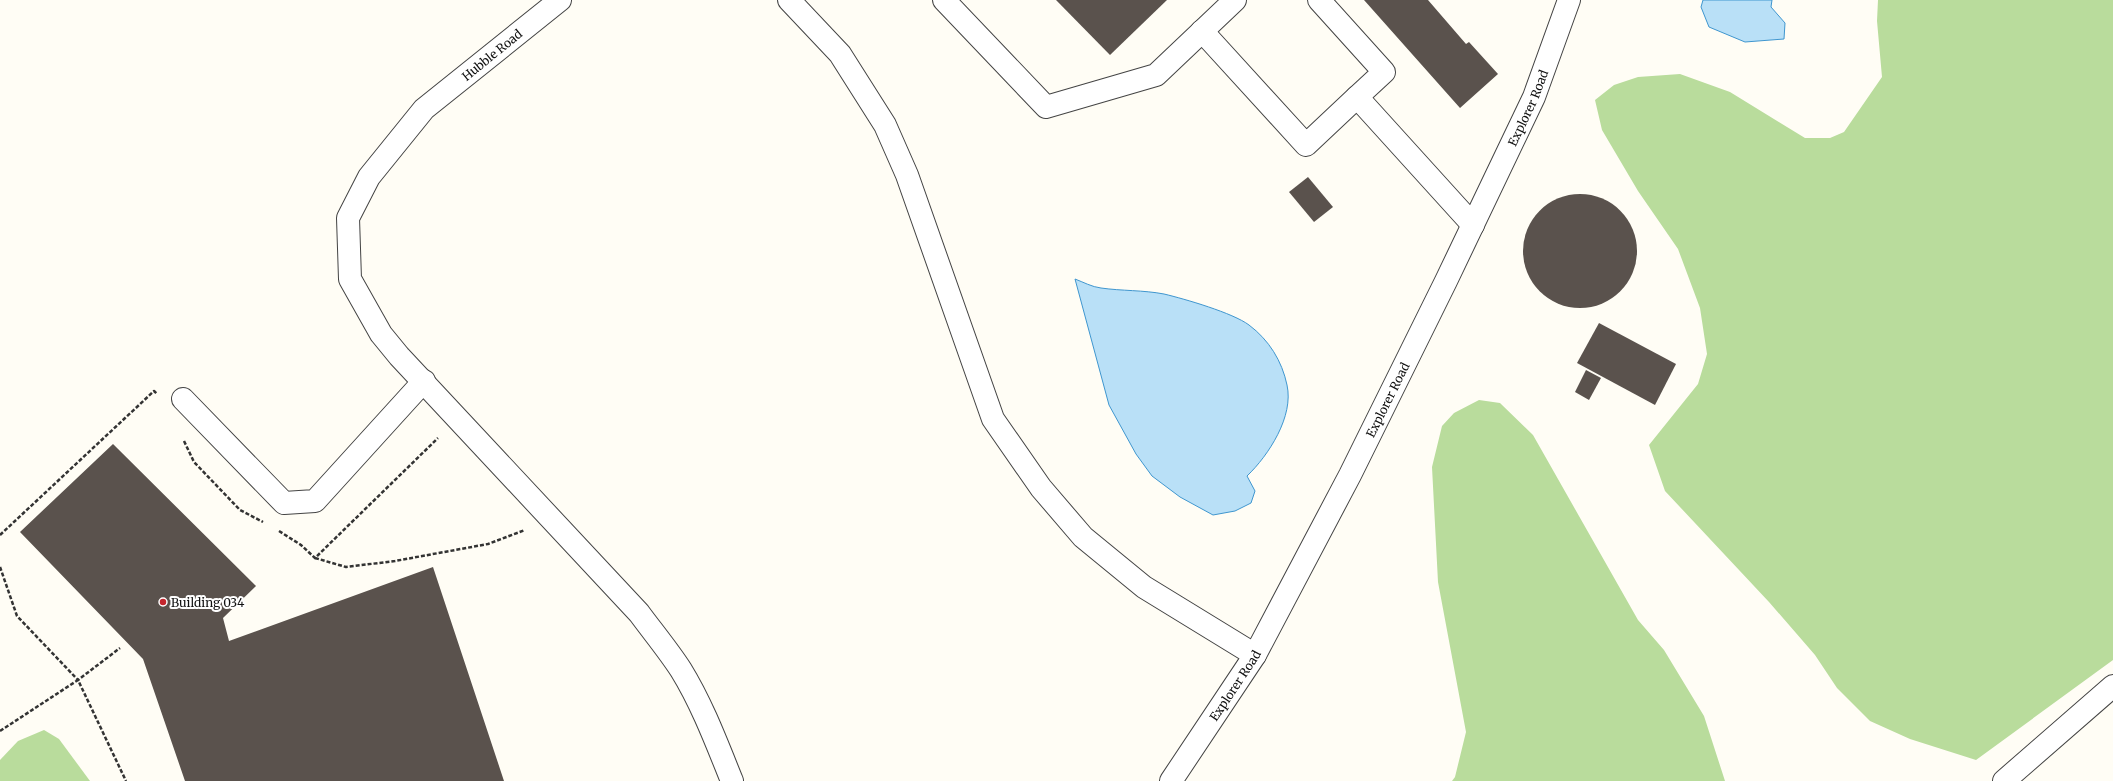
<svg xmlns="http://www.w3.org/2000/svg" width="2113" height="781" viewBox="0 0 2113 781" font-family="Merriweather,serif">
<rect width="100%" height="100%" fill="#fffdf5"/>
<g fill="#b9dc9c">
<path d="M1878 0H2113V660L1976 760 1910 739 1870 721 1837 688 1815 655 1769 602 1665 491 1649 445 1698 384 1707 354 1700 308 1678 249 1638 191 1602 130 1595 100 1614 85 1638 77 1680 74 1730 92 1805 138H1830L1844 132 1882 77 1877 21Z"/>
<path d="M1479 400 1500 403 1533 435 1638 620 1664 650 1704 716 1725 781H1452L1455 777 1466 732 1438 582 1432 467 1442 426 1454 413Z"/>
<path d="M44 730 59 739 90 781H0V760L18 741Z"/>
</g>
<g fill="#b9e0f7" stroke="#3f96cf">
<path d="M1703 0H1772L1771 7 1785 23 1784 39 1745 42 1709 27 1701 7Z"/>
<path d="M1075 279C1083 282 1092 287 1101 288 1122 291 1143 290 1164 294 1185 299 1233 313 1249 325 1269 340 1282 361 1287 385 1294 416 1269 455 1247 476L1255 491 1251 503 1235 511 1213 515 1180 497 1152 476 1136 454 1109 405Z"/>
</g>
<g fill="#5a524d">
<path d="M1056 0H1167L1110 55Z"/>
<path d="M1364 0H1428L1466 44 1469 42 1498 74 1460 108Z"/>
<path d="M1308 177 1333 207 1314 222 1289 192Z"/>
<circle cx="1580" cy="251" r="57"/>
<path d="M1599 323 1676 364 1655 405 1577 363Z"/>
<path d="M1586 370 1601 378 1589 400 1575 392Z"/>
<path d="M113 444 256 586 223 618 229 641 433 567 504 781H185L143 659 20 532Z"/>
</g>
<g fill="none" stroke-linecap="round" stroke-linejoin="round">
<g stroke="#444" stroke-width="24">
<g id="minor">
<path d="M560 0 424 109 369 177 348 218 350 279 381 334 399 356 639 613C653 632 668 650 681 670 702 704 717 744 732 781"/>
<path d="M789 0 840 54 885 125 907 175 993 419 1041 488 1083 537 1144 587 1255 655"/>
<path d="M944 0 1046 107 1156 75 1235 0"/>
<path d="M1319 0 1384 72 1357 97"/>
<path d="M1202 31 1306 145 1357 97 1473 225"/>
<path d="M183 399 284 503 315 501 424 381"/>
<path id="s1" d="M1171 781 1255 655 1350 475 1446 281 1534 97 1569 0"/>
<path d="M2004 781 2113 686"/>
</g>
</g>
<g stroke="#333" stroke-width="2.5" stroke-dasharray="4 2" stroke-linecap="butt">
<path d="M184 441 194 462 240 510 263 522"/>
<path d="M279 531 301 545 315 558 438 438"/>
<path d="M0 535 154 391 157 394"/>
<path d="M315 558 346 567 395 561 488 544 525 530"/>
<path d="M0 567 17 616 78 680 120 648"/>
<path d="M0 731 78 680 126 781"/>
</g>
<use href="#minor" stroke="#fff" stroke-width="22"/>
</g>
<circle fill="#c4262e" stroke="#fff" stroke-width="1.5" cx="163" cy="602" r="4"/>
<g text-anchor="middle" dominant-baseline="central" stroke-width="4" stroke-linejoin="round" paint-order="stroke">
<g font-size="12" fill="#111" stroke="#fff">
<text transform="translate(492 55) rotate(-39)">Hubble Road</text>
<text stroke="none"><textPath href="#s1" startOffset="763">Explorer Road</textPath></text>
<text stroke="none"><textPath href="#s1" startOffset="439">Explorer Road</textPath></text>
<text stroke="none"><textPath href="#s1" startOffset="115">Explorer Road</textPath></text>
</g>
<g font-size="12" fill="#111" stroke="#fff" text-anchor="start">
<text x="171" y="602">Building 034</text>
</g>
</g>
</svg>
